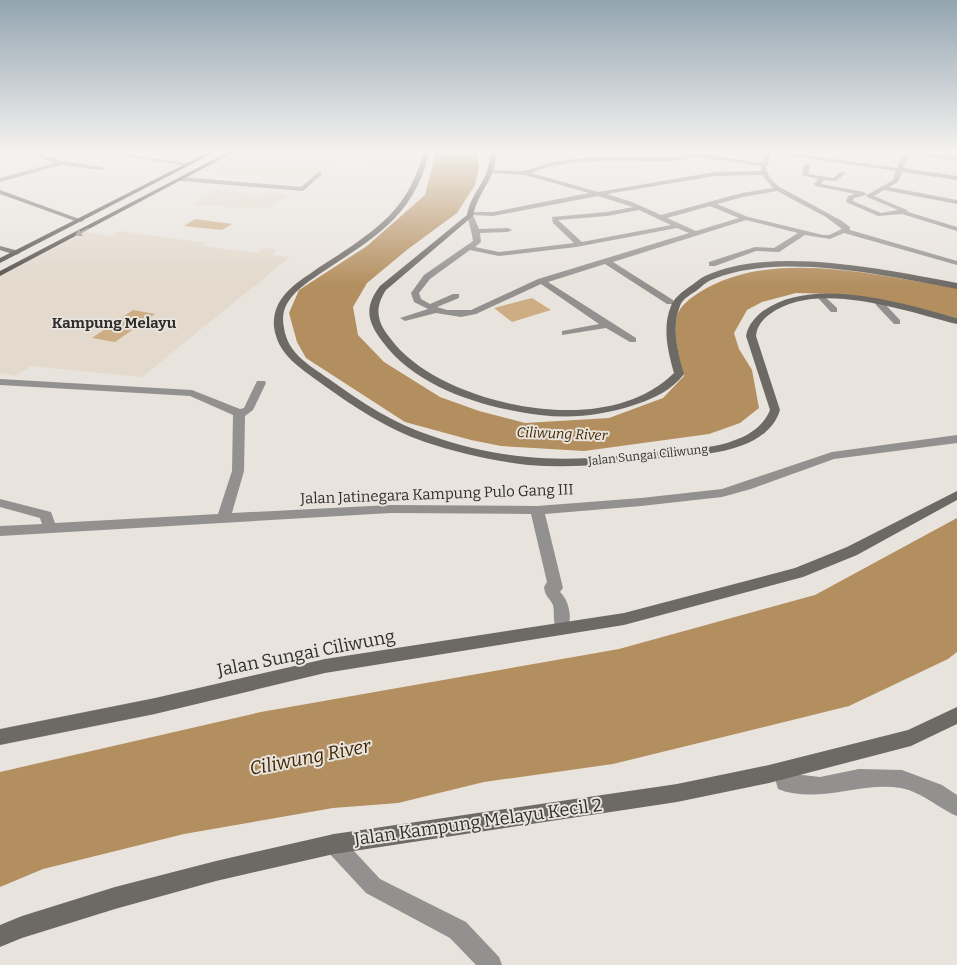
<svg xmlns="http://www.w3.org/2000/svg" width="957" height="965" viewBox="0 0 957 965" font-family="Bitter,serif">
<rect width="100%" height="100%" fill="#e8e3dd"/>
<g fill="#e3d9cc">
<path d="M234 151H305L336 153 339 151H418L414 166 337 161 315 179 195 171Z"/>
<path d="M214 190 263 195 270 192 290 195 267 209 192 205Z"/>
<path d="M119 231 207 243 203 246 257 253 264 248 277 250 272 255 290 257 142 377 31 366 15 376 0 373V276L86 232 110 236Z"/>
</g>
<g fill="#cdad84">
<path d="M195 219 232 224 222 230 184 226Z"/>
<path d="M532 298 551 310 512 322 494 308Z"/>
<path d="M133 310 155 314 115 342 92 338Z"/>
</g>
<g fill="#b38e5e">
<path d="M436 151H476L479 167 475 185 457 213 408 249 367 283 353 307 358 335 384 362 440 397 479 411 525 423 609 418 663 398 684 376C679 357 673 336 677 316 680 305 691 298 700 292 772 247 878 276 957 288V318L903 305 835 294 796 293 762 302 747 310 734 333 739 349 752 370 759 408 740 423 709 434 584 451 501 446 471 440 405 422 306 358 297 342 289 313 299 290 367 246 425 195Z"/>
<path d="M957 518V652L948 659 849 706 613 764 484 782 398 803 333 808 184 834 43 869 0 887V772L261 712 619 649 815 595Z"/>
</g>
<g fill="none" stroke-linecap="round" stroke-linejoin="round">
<g fill="#93918f" fill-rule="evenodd">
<path d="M23 151H29L62 161 106 168 103 170 61 165 0 182V178L55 163Z"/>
<path d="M94 151H105L191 164 188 166Z"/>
<path d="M694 151H699L697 153 762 163 767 151H777L897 168 900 159 908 152 907 151 957 157V161L913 153 906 160 903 168 957 176V180L902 172 898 182 889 187 957 200V204L884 190 874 196 907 210 908 212 957 227V231L902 214 878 216 846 202 848 196 855 194 816 186 814 184 818 179 802 175 804 166 807 164 810 166 808 174 833 178 841 172H845V174L836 181 824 180 821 184 864 192 867 195 893 180 896 171 772 153 766 169 770 178 778 186 842 221 850 227V230L957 261V265L844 233 830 239 805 235 779 252 756 251 715 266H709V262L755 247 774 248 798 233 746 220 613 262 673 300V304H667L605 264 548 282 636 338V342H630L606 328 562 335V331L599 324 541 284 476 314 461 317 436 313 405 321 400 318 428 309 414 302 411 293 424 275 473 241C472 231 467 220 468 212H493L589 193 525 175 491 173 489 170 524 171 552 162 584 158H672L681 157ZM692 156 761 166V171L715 172 598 192 531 173C566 158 608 161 646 161 662 161 676 163 692 156ZM762 175 773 188 742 193 661 215 632 202 607 194 715 176ZM777 191 826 217 842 229 829 235H823L748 217 717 204 743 197ZM866 195 867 197 898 210 881 213 853 201 854 198ZM598 196 633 207 607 212 552 217 553 223 574 243 499 252 475 247 481 242 480 233 508 232 512 230 508 228 479 229 473 215 493 216ZM710 206 739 218 696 231 667 218ZM639 210 671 225 582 242 558 220 607 216ZM677 228 689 233 538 279 471 310H447L437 307 459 298V294H453L430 304 421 299 419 293 430 279 470 250 499 256 576 247Z"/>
<path d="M320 171 322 174 303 191 181 181 178 179 181 177 301 187Z"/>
<path d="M821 293 837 308V312H831L818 298 817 296Z"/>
<path d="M879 300 882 301 900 320V324H894L876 305V301Z"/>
<path d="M0 379 192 390 240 409 244 408 257 381H265L266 383 253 410 245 416 244 471 232 513 391 505 537 506 641 498 722 489 832 452 957 435V443L834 459 751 489 722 497 641 506 545 514 563 588 560 592C569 600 573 619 567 629L562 631 557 629C552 621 555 613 553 605 550 598 545 597 544 587L547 582 531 514 391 513 0 536V526L42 524 40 518 0 507V499L51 512 55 523 218 514 232 471 233 415 190 396 0 385Z"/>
<path d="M859 769 902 770 942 785 957 795V816C938 808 922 792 901 788 860 781 818 805 778 789L776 782 778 775 785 773 820 777Z"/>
<path d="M334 834 341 837 380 879 466 922 499 957 502 965H476L450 938 366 893 327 851 324 844 327 837Z"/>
</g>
<g fill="#6d6a66" fill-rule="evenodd">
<path d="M424 151H430C423 177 413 200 393 220 373 240 348 255 324 271 311 280 297 288 288 302 283 310 282 318 284 328 288 354 309 365 329 379 361 402 394 424 432 436 463 447 495 454 528 457 576 462 625 455 673 450 694 448 716 448 735 440 750 435 764 425 770 410L746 336C748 325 755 317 763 311 813 275 902 303 957 318V324C905 311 817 279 770 314 762 320 757 326 756 336L780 410C775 427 760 439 743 445 720 454 695 455 671 457 624 463 576 469 528 465 493 461 458 453 425 442 387 429 354 407 322 384 301 368 278 356 274 327 273 314 277 303 286 293 295 283 307 276 318 268 343 252 369 236 390 215 408 196 417 176 424 151Z"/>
<path d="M490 151H495C499 176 477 192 473 216L386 290C374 308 377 322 390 338 424 385 508 410 565 410 603 411 646 401 674 373 668 352 662 328 671 306 674 298 682 292 689 287 694 284 699 279 705 276 772 245 886 270 957 283V289C887 276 778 251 711 280 706 282 701 287 696 291 690 295 682 299 680 306 671 328 678 353 684 374 672 390 655 398 637 404 605 415 573 419 540 415 484 408 416 388 382 341 367 321 364 307 380 286L467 215C472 189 491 180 490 151Z"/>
<path d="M0 190 82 220 84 221 78 222 0 194Z"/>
<path d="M0 246 19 251 20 253 16 255 0 250Z"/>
<path d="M957 491V500L857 555 803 577 624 625 325 673 155 714 0 745V729L155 698 325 659 624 613 795 568 847 547Z"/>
<path d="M957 707V724L911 746 769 783 677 802 334 854 216 881 115 909 22 938 0 947V925L22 916 115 887 216 861 334 834 677 784 769 765 908 730Z"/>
</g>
<g fill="#524e4a" fill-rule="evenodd">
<path d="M211 151H217L0 263V258Z"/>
<path d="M230 151H236L0 276V271Z"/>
</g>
</g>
<defs><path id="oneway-solid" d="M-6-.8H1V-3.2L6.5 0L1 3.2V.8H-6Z" transform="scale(1.25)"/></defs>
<use fill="#96918c" href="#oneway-solid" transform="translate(82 232) rotate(152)"/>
<linearGradient id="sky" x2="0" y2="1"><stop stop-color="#93a5b1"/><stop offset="0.53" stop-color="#f5f2f0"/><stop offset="1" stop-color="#f5f2f0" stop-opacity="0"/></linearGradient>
<rect width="957" height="286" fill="url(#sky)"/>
<g text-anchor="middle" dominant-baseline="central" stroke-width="4" stroke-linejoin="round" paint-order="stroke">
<g font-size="12" fill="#302e2c" stroke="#e8e3dd">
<text transform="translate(648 455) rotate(-6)">Jalan Sungai Ciliwung</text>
</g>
<g font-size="14" font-style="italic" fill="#402700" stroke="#e8e3dd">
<text transform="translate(562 434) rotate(2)">Ciliwung River</text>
</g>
<g font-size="15" font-weight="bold" fill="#302e2c" stroke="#e8e3dd">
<text x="114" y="323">Kampung Melayu</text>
</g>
<g font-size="15" fill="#302e2c" stroke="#e8e3dd">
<text transform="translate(437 494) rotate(-2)">Jalan Jatinegara Kampung Pulo Gang III</text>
</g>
<g font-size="18" fill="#302e2c" stroke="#e8e3dd">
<text transform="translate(306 653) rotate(-11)">Jalan Sungai Ciliwung</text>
<text transform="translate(478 822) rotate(-8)">Jalan Kampung Melayu Kecil 2</text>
</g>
<g font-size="19" font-style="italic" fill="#402700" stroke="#e8e3dd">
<text transform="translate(310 757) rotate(-11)">Ciliwung River</text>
</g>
</g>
</svg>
